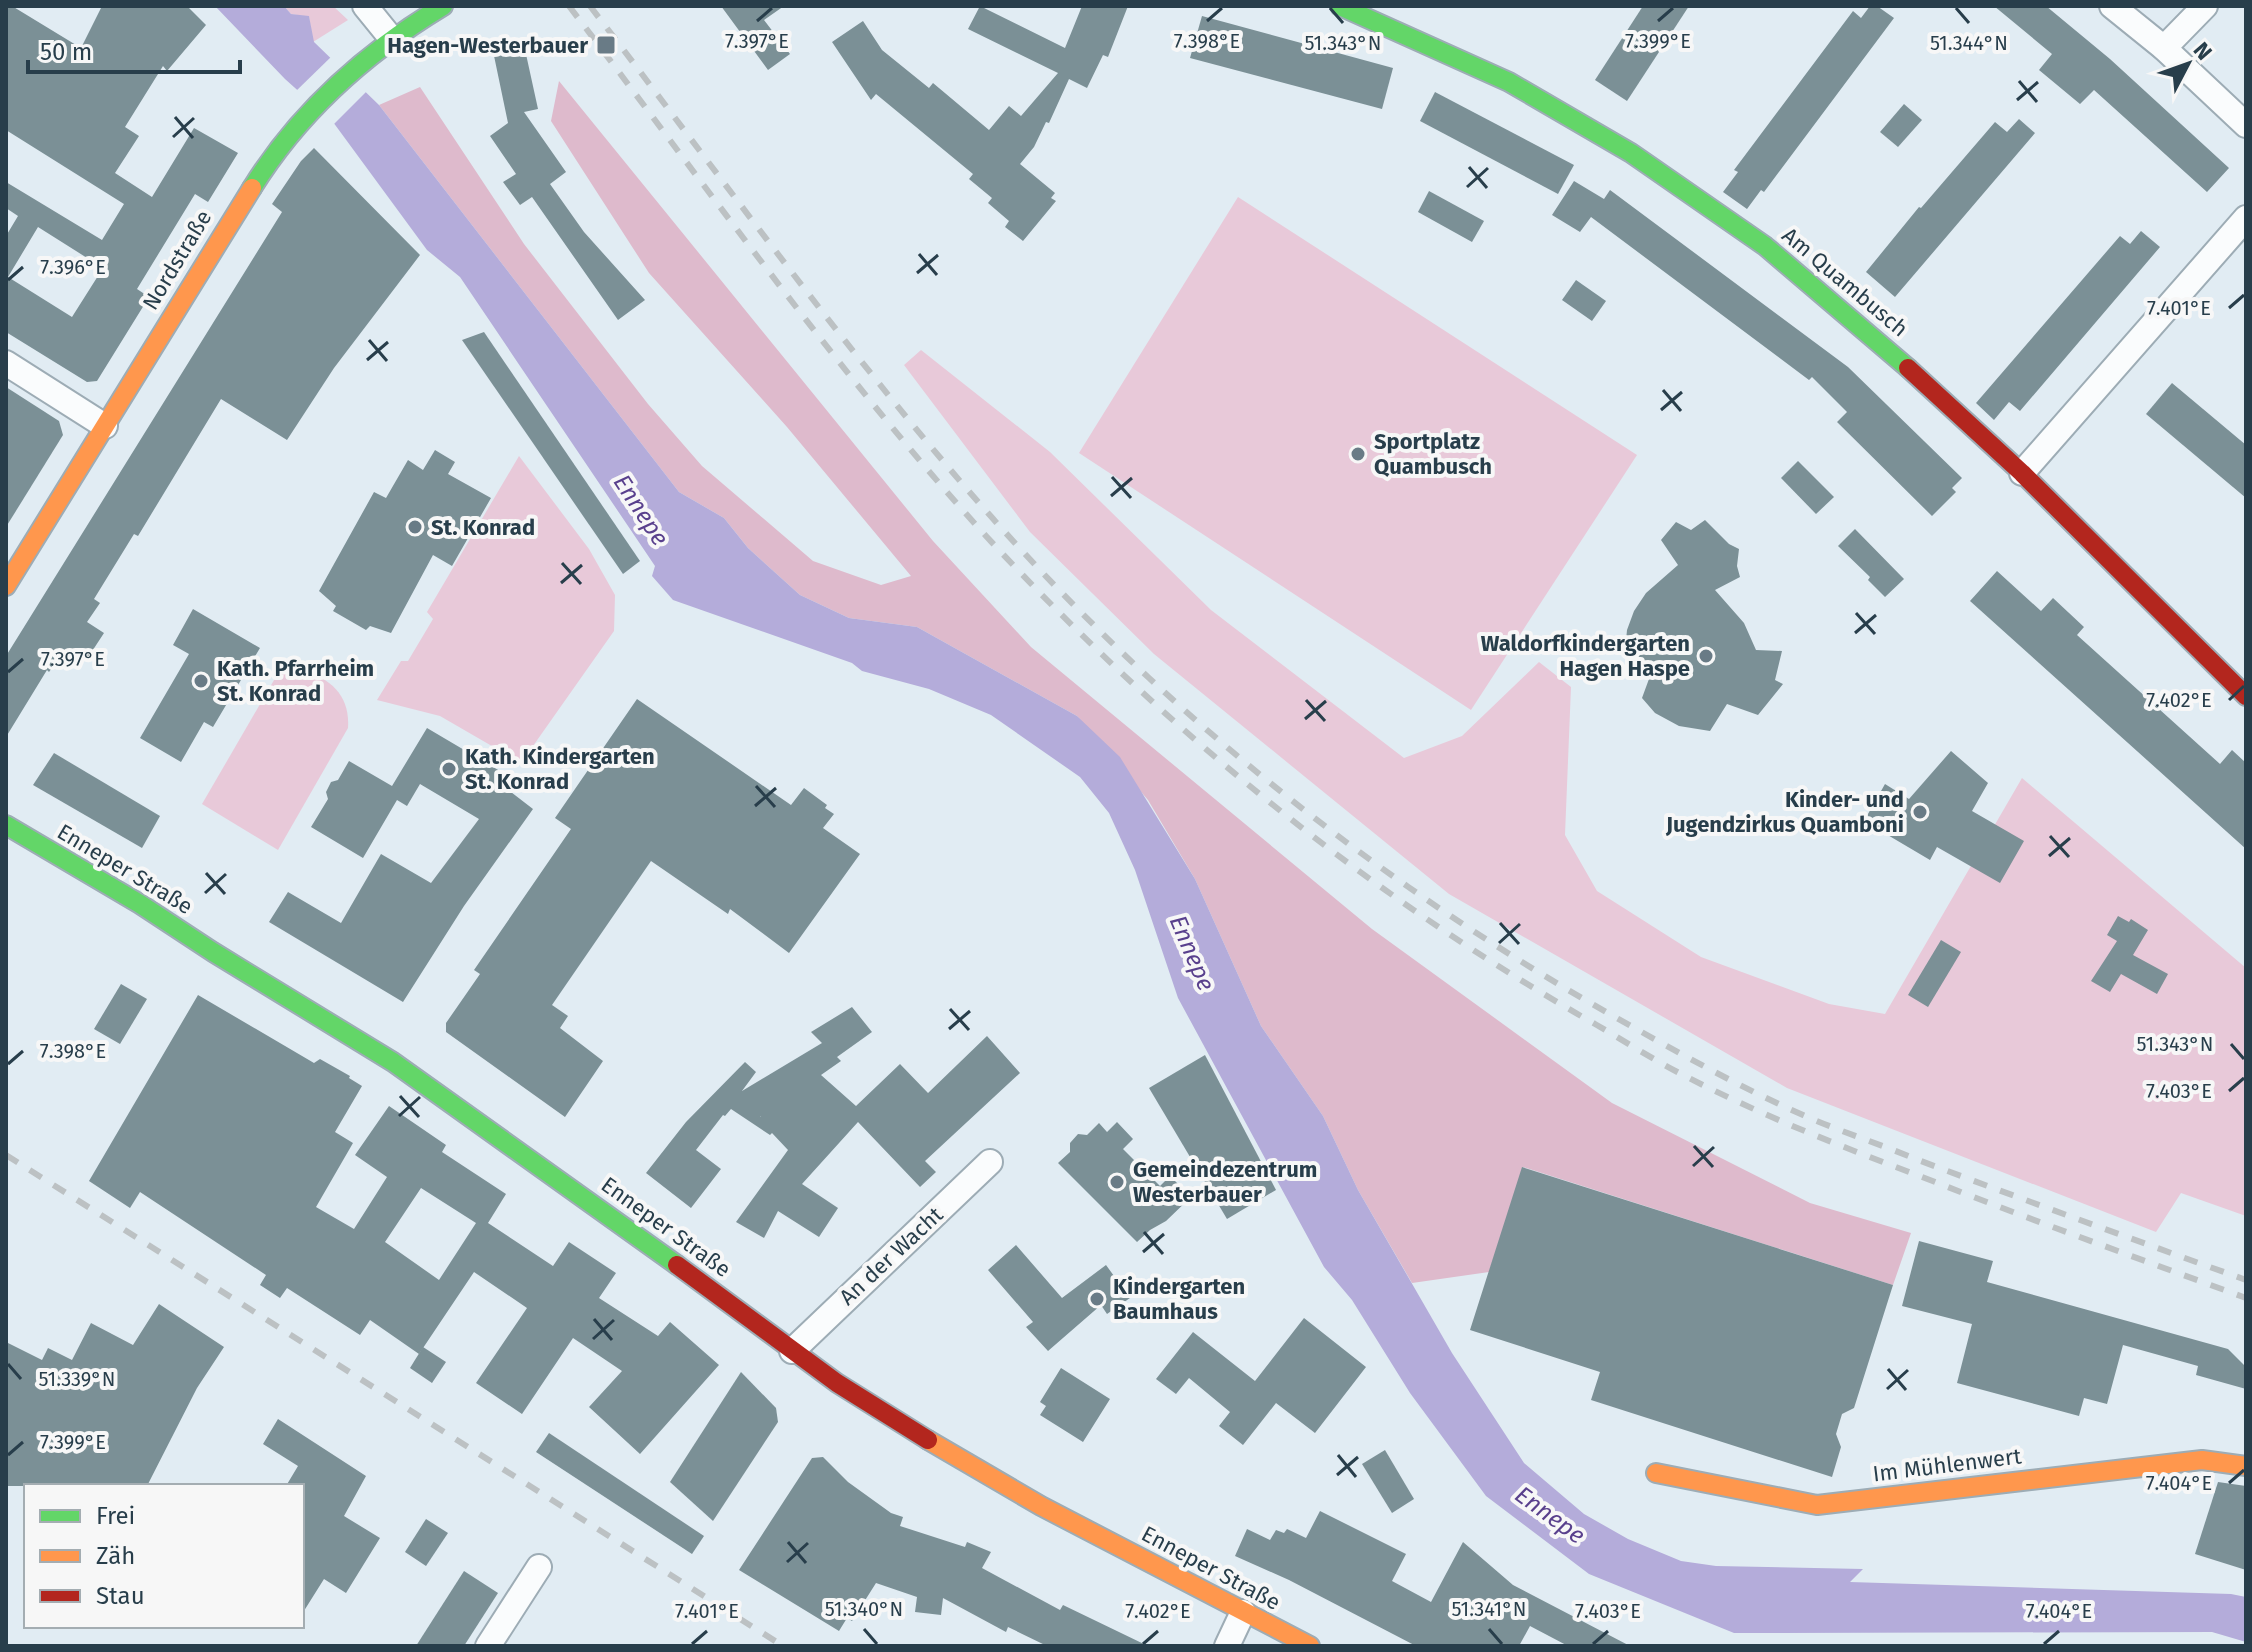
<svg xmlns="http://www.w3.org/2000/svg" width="2252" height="1652" viewBox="0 0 2252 1652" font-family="'Fira Sans',sans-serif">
<rect width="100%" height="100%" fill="#e1ecf3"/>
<g fill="#e8c9d9">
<path d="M284 6H333L348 20 313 42 309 17 291 14Z"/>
<path d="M1238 197 1637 455 1471 710 1079 453Z"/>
<path d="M921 350 1050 452 1211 610 1404 758 1462 736 1539 662 1571 687 1565 835 1597 891 1701 957 1829 1004 1885 1014 2022 778 2246 968V1216L2181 1193 2156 1232 1787 1088 1449 894 1154 654 1030 532 904 365Z"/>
<path d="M519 456 589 549 615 595 614 631 521 763 440 716 377 700 401 661H408L433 619 427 612Z"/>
<path d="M303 669C332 680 350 696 348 728L278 850 202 804 277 675 285 671Z"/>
</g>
<path fill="#debacc" d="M559 81 933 541 1031 647 1372 929 1612 1103 1810 1203 1911 1233 1893 1285 1523 1167 1489 1272 1412 1283 1358 1190 1323 1116 1261 1026 1195 879 1148 800 1077 716 917 627 849 618 800 595 748 548 724 518 679 492 379 105 420 87 524 244 648 404 702 466 813 561 881 585 911 576 787 427 649 273 551 121Z"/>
<path fill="#b4acda" d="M215 6H284L291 14 309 16 314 42 379 105 679 492 724 518 748 548 800 595 849 618 917 627 1077 716 1120 757 1195 879 1261 1026 1323 1116 1358 1190 1452 1353 1524 1463 1584 1514 1628 1539 1681 1561 1716 1566 1863 1569 1850 1582 2231 1594 2246 1597V1642L2212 1632 1734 1633 1589 1574 1486 1496 1410 1393 1352 1300 1324 1267 1178 998 1135 870 1109 813 1080 777 991 715 929 689 862 671 852 663 673 600 652 576 655 566 460 277 427 250 333 122 285 79Z"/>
<path fill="#e1ecf3" d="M333 55 368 90 331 127 294 93Z"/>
<g fill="#7b9096" fill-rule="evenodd">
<path d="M6 6H12L81 48 102 6H187L206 25 167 71 163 66 125 127 139 136 115 173 152 197 194 128 238 153 208 202 195 194 137 289 149 297 97 381 87 382 6 332V236L18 216 6 208V182L102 240 124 204 6 130ZM38 227 103 268 72 317 8 277Z"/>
<path d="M721 6H784L764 20 790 54 768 70Z"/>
<path d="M980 6 1065 48 1082 6H1128L1108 57 1103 55 1087 88 1069 79 1049 123 1046 122 1034 147 1020 164 1055 193 1051 198 1056 201 1023 241 1005 227 1009 221 988 203 992 198 969 179 973 174 876 94 871 100 832 42 863 21 882 50 929 88 933 83 989 130 1009 106 1021 116 1058 73 968 29Z"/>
<path d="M1643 6H1689L1627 101 1595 80Z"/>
<path d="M1870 6H1877L1894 18 1764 192 1761 190 1747 209 1723 192 1738 172 1734 170 1853 11 1861 18Z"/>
<path d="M1994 6H2046L2110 59 2229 168 2207 192 2094 90 2080 104 2039 70 2052 54Z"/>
<path d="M1202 16 1393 68 1382 109 1190 58Z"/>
<path d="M524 45 538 109 524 112 566 172 550 184 584 232 645 300 618 320 532 197 520 205 503 182 516 174 490 136 508 123 493 51Z"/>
<path d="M1435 92 1574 165 1558 194 1420 121Z"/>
<path d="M1904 104 1922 120 1898 147 1880 132Z"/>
<path d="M2019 119 2035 133 1895 297 1866 272 1919 207 1921 208 1995 122 2007 132Z"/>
<path d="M314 148 420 255 334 368 287 440 221 399 138 536 134 534 94 599 100 603 87 622 104 633 87 659 71 649 59 668 54 665 49 672 47 670 6 737V656L282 212 272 204 301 161Z"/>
<path d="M1574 181 1604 199 1610 190 1848 367 1962 478 1952 488 1956 492 1932 516 1837 422 1847 412 1812 377 1809 380 1591 217 1580 232 1552 215Z"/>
<path d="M1429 191 1484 221 1472 242 1418 212Z"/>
<path d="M2141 231 2160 247 2020 411 2009 402 1994 420 1976 403 2120 236 2130 244Z"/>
<path d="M1576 280 1606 301 1592 321 1562 300Z"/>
<path d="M484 332 640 561 623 574 462 340Z"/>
<path d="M2172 383 2246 445V498L2146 414Z"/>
<path d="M6 387 59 421 63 435 6 527Z"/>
<path d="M435 450 455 462 448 474 491 498 452 566 433 555 391 633 370 626 366 630 333 611 336 606 319 591 374 492 386 498 408 460 423 470Z"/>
<path d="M1798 461 1834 497 1816 514 1781 478Z"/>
<path d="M1705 520 1729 544 1739 549 1737 566 1740 577 1715 590 1744 623 1756 650 1782 651 1775 680 1783 684 1758 715 1727 704 1710 731 1679 726 1655 713 1642 698 1653 668 1625 651 1627 630 1634 611 1646 593 1678 565 1661 540 1676 522 1691 530Z"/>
<path d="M1855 529 1904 579 1885 597 1868 580 1870 577 1838 546Z"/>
<path d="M1997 571 2041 611 2053 598 2084 627 2077 635 2220 764 2232 750 2246 763V849L1970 601Z"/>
<path d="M193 609 260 648 213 727 204 722 181 762 140 738 189 654 173 645Z"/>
<path d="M637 699 791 805 804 788 827 805 825 808 834 814 823 828 860 854 789 953 730 909 728 914 651 861 552 1005 568 1016 560 1028 603 1061 565 1117 446 1032V1023L480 974 474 970 571 829 555 818Z"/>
<path d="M427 728 510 777 503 786 533 809 464 906 403 1002 269 922 288 892 341 923 381 854 431 883 479 819 420 784 407 806 397 800 363 858 311 827 328 799 326 792 331 782 338 780 349 761 392 786Z"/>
<path d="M1951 751 1988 783 1972 811 2024 841 2000 883 1937 847 1930 860 1864 821 1885 784 1909 799Z"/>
<path d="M54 753 160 816 142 848 33 785Z"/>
<path d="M2118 916 2129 922 2131 919 2148 930 2133 955 2168 974 2157 994 2121 974 2110 992 2091 981 2117 941 2107 935Z"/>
<path d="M1941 940 1961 952 1928 1007 1908 995Z"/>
<path d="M121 984 147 999 120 1044 94 1029Z"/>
<path d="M198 995 314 1063 320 1059 350 1076 349 1078 362 1086 335 1132 353 1143 316 1207 354 1229 387 1177 355 1155 389 1106 446 1145 442 1152 506 1194 488 1223 553 1266 569 1242 616 1273 599 1298 658 1336 670 1322 719 1365 640 1454 589 1407 622 1371 573 1338 522 1414 476 1383 527 1308 474 1272 419 1354 370 1320 360 1335 287 1288 280 1298 260 1285 266 1275 140 1192 130 1208 89 1181ZM421 1188 476 1223 439 1280 385 1242Z"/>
<path d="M852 1007 872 1032 837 1057 841 1061 821 1075 856 1106 900 1064 928 1093 987 1036 1020 1073 925 1161 936 1172 920 1187 858 1122 802 1184 838 1208 819 1237 778 1211 764 1238 736 1222 788 1150 772 1133 770 1135 731 1109 725 1116 723 1115 696 1150 721 1169 691 1208 646 1173 686 1122 745 1062 756 1072 742 1091 761 1117 742 1091 822 1043 811 1032Z"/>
<path d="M1205 1055 1276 1190 1227 1219 1149 1088Z"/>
<path d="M1117 1122 1133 1139 1123 1149 1160 1186 1170 1176 1191 1197 1166 1221 1150 1230 1137 1242 1058 1163 1070 1152V1143L1078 1134 1087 1135 1099 1123 1107 1132Z"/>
<path d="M1522 1167 1893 1285 1854 1408 1842 1414 1836 1434 1841 1447 1832 1477 1591 1400 1600 1372 1470 1330Z"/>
<path d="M1919 1241 1993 1261 1987 1282 2228 1349 2246 1367V1389L2196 1375 2198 1366 2123 1345 2107 1404 2084 1398 2079 1416 1957 1383 1972 1324 1902 1306Z"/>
<path d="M1016 1245 1062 1298 1106 1265 1130 1298 1107 1314 1101 1305 1048 1351 1026 1327 1033 1322 988 1270Z"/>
<path d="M159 1304 224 1347 197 1388 147 1486H6V1342L42 1360 48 1348 72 1360 91 1323 133 1345Z"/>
<path d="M1304 1318 1366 1367 1315 1433 1276 1403 1243 1445 1219 1426 1230 1412 1189 1378 1176 1394 1156 1379 1193 1332 1255 1381Z"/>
<path d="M423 1347 446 1362 432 1383 410 1368Z"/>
<path d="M1061 1368 1110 1399 1083 1442 1040 1415 1046 1406 1040 1402Z"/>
<path d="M741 1372 776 1408 778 1422 713 1521 670 1482Z"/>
<path d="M278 1419 366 1476 344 1516 380 1538 346 1593 324 1579 302 1614V1486H286L298 1466 263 1444Z"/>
<path d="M549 1433 704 1536 692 1554 536 1452Z"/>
<path d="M1385 1450 1414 1499 1392 1513 1362 1464Z"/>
<path d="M823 1457 848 1482 891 1513 903 1517 900 1526 965 1547 967 1542 991 1552 982 1568 1060 1610 1063 1605 1148 1646H1047L1008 1627 1006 1632 943 1598 941 1615 915 1612 917 1597 876 1583 852 1621 847 1618 839 1631 739 1570 812 1458Z"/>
<path d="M2218 1482 2246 1486V1570L2195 1554Z"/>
<path d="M1320 1511 1406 1554 1392 1581 1431 1602 1463 1542 1513 1585 1630 1646H1568L1530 1626 1519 1646H1416L1289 1580 1235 1556 1247 1529 1270 1540 1276 1530 1284 1533 1287 1529 1306 1538Z"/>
<path d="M426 1519 448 1533 426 1566 405 1552Z"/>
<path d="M464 1571 498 1593 464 1646H416Z"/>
</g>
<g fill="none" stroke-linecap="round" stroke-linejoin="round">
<g stroke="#9dacb5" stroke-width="28">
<g id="street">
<path d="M365 6 391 38"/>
<path d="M2112 6 2164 48 2246 125"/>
<path d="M2164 48 2205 6"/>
<path d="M6 363 105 426"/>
<path d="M2022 473 2246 218"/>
<path d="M792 1351 990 1162"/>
<path d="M488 1646 539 1567"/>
<path d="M1227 1646 1243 1612"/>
</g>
</g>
<g stroke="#9dacb5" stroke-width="22">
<g id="fast">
<path d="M1340 6 1509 82 1631 153 1765 246 1908 368"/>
<path d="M252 188C299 112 367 52 443 6"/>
<path d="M6 825 140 904 213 952 393 1062 677 1265"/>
</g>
</g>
<g stroke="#9dacb5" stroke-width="22">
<g id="slow">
<path d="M6 586 252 188"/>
<path d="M928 1440 1041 1506 1310 1646"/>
<path d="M1656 1473 1817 1505 2202 1460 2246 1466"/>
</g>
</g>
<g stroke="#9dacb5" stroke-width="22">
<g id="jam">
<path d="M1908 368 2022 473 2246 696"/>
<path d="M677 1265 837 1383 928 1440"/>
</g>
</g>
<use href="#street" stroke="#fafcfd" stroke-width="24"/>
<use href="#fast" stroke="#63d668" stroke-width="18"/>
<use href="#slow" stroke="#ff974d" stroke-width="18"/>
<use href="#jam" stroke="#b3261e" stroke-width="18"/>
<g stroke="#bcc1c3" stroke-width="6" stroke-dasharray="14 14" stroke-linecap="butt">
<path d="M569 6C704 183 836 371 986 536 1164 729 1366 894 1595 1024 1626 1042 1657 1062 1689 1078 1767 1118 1848 1149 1930 1180 2034 1221 2140 1259 2246 1298"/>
<path d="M590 6C723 179 850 358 995 521 1176 724 1393 894 1631 1026 1688 1058 1744 1089 1803 1115 1839 1131 1877 1143 1913 1158 2024 1200 2135 1240 2246 1280"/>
<path d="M6 1155 783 1646"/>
</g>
</g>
<path fill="none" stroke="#283e4b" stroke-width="3" d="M1330 8 1343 23M1956 8 1969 23M757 21 772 8M1207 21 1222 8M1658 21 1673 8M2019 81 2037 102M2017 100 2038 82M175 117 193 138M173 137 194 118M1469 167 1487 188M1467 187 1488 168M919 254 937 275M917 273 938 255M8 280 23 267M2229 308 2244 295M369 340 387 361M367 360 388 342M1663 390 1681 411M1661 410 1682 392M1112 477 1131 498M1111 496 1132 478M562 563 581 584M561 583 582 565M1856 613 1875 634M1855 633 1876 615M8 672 23 659M1306 700 1325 721M2229 700 2244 686M1305 719 1326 701M756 786 775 807M755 806 776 788M2050 836 2069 857M2049 856 2070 838M206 873 225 894M205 893 226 874M1500 923 1519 944M1499 943 1520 924M950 1009 969 1030M949 1029 970 1011M2231 1044 2244 1059M8 1064 23 1051M2229 1091 2244 1078M400 1096 419 1117M399 1116 420 1097M1694 1146 1713 1167M1693 1166 1714 1147M1144 1232 1163 1254M1143 1252 1164 1234M594 1319 612 1340M593 1339 614 1320M8 1364 21 1379M1888 1369 1906 1390M1887 1389 1908 1370M8 1455 23 1442M1338 1455 1356 1477M1337 1475 1358 1457M2229 1483 2244 1470M788 1542 806 1563M787 1562 808 1543M864 1629 877 1644M1489 1629 1502 1644M692 1644 707 1631M1143 1644 1158 1631M1593 1644 1608 1631M2044 1644 2059 1631"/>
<g fill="#697b86" stroke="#f7f7f7" stroke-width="3">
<rect x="596" y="35" width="20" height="20" rx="4"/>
<circle cx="1358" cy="454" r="8"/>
<circle cx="415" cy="527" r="8"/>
<circle cx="1706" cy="656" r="8"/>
<circle cx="201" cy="681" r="8"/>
<circle cx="449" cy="769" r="8"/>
<circle cx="1920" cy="812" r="8"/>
<circle cx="1117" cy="1182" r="8"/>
<circle cx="1097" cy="1299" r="8"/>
</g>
<g text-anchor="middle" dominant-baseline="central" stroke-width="8" stroke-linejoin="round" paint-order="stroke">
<g font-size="22" font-weight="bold" fill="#283e4b" stroke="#f7f7f7" text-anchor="start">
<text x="588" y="45" text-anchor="end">Hagen-Westerbauer</text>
<text x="1374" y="441">Sportplatz<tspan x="1374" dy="25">Quambusch</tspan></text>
<text x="431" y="527">St. Konrad</text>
<text x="1690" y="643" text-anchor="end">Waldorfkindergarten<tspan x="1690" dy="25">Hagen Haspe</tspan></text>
<text x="217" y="668">Kath. Pfarrheim<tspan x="217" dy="25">St. Konrad</tspan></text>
<text x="465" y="756">Kath. Kindergarten<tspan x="465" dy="25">St. Konrad</tspan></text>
<text x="1904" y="799" text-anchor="end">Kinder- und<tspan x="1904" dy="25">Jugendzirkus Quamboni</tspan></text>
<text x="1133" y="1169">Gemeindezentrum<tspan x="1133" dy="25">Westerbauer</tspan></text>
<text x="1113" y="1286">Kindergarten<tspan x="1113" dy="25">Baumhaus</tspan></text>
</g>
<g font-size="22" fill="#283e4b" stroke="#f7f7f7">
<text transform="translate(177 260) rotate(-59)">Nordstraße</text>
<text transform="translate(1845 282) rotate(40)">Am Quambusch</text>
<text transform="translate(125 869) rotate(31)">Enneper Straße</text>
<text transform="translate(666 1227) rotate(36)">Enneper Straße</text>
<text transform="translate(891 1256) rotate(-43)">An der Wacht</text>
<text transform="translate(1947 1465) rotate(-7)">Im Mühlenwert</text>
<text transform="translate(1211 1568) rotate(28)">Enneper Straße</text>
</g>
<g font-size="24" font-style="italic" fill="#59408d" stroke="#f7f7f7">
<text transform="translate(641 510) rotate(57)">Ennepe</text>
<text transform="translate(1192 953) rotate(67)">Ennepe</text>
<text transform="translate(1550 1515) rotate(36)">Ennepe</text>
</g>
</g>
<g font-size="20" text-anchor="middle" fill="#283e4b" stroke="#f7f7f7" stroke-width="8" stroke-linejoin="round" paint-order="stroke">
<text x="757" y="48">7.397°E</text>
<text x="1207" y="48">7.398°E</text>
<text x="1658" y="48">7.399°E</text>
<text x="1343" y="50">51.343°N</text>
<text x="1969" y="50">51.344°N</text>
<text x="73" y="274">7.396°E</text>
<text x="2179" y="315">7.401°E</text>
<text x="73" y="666">7.397°E</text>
<text x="2179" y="707">7.402°E</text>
<text x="2175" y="1051">51.343°N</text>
<text x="73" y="1058">7.398°E</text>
<text x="2179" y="1098">7.403°E</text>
<text x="77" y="1386">51.339°N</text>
<text x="73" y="1449">7.399°E</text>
<text x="2179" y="1490">7.404°E</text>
<text x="864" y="1616">51.340°N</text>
<text x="1489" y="1616">51.341°N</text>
<text x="707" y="1618">7.401°E</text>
<text x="1158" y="1618">7.402°E</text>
<text x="1608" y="1618">7.403°E</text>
<text x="2059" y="1618">7.404°E</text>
</g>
<rect width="2252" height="1652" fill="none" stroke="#283e4b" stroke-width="16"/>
<rect x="24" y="1484" width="280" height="144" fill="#f7f7f7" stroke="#a4adb2" stroke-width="2"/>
<rect x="40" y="1510" width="40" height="12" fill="#63d668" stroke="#a4adb2" stroke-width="2"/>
<text x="96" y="1524" font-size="24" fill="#283e4b">Frei</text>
<rect x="40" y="1550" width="40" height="12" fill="#ff974d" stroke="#a4adb2" stroke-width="2"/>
<text x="96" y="1564" font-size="24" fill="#283e4b">Zäh</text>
<rect x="40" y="1590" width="40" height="12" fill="#b3261e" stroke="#a4adb2" stroke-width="2"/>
<text x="96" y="1604" font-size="24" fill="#283e4b">Stau</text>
<g transform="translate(2188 64) rotate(49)" stroke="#f7f7f7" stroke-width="6" paint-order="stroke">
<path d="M0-6L14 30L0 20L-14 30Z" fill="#283e4b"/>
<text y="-12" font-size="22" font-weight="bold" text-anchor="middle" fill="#283e4b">N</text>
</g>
<path d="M28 60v12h212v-12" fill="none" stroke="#283e4b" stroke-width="4"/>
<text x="40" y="60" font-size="24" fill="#283e4b" stroke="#f7f7f7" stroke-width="6" paint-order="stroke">50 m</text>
</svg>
